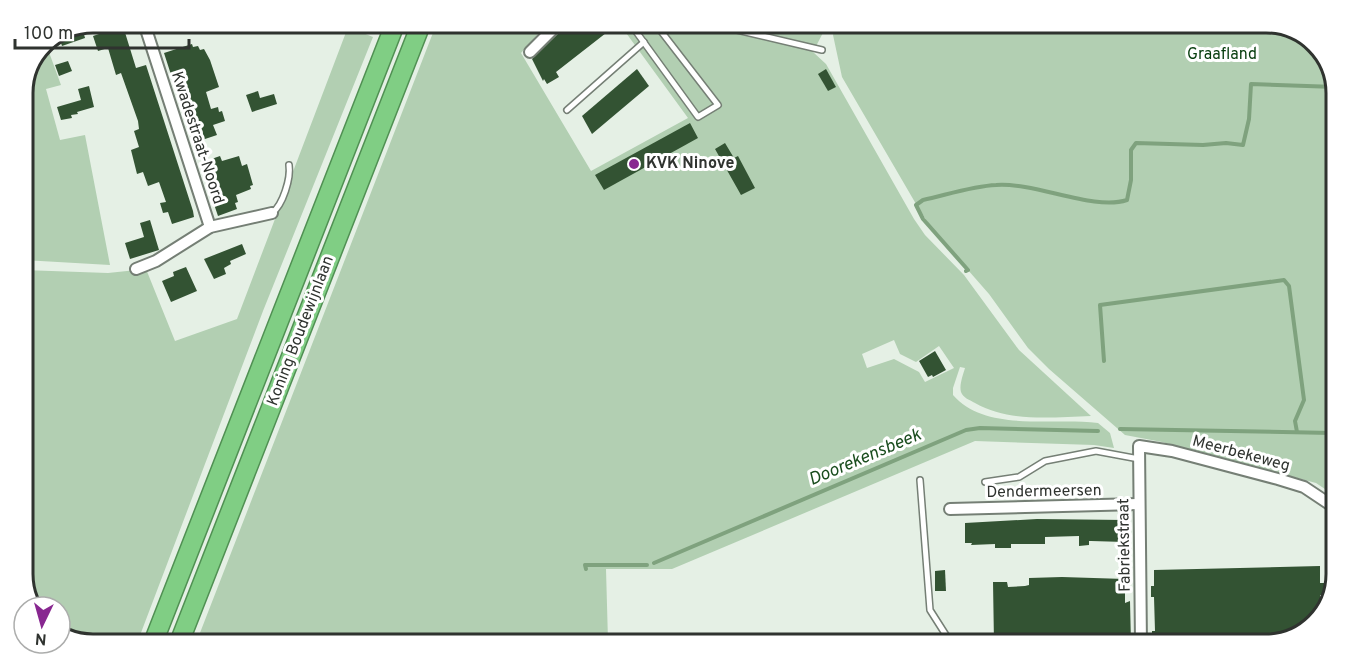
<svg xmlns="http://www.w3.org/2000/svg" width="1359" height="667" viewBox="0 0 1359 667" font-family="Overpass,sans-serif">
<rect width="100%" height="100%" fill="#e5f0e5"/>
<g fill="#b2cfb2" fill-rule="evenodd">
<path d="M436 25H546L521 53 591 171 688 118 621 26 826 27 813 52 826 64 914 219 925 235 964 275 1019 350 1091 416C1053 417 1010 423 975 403 970 400 963 398 961 392 959 385 963 375 965 368L960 367 953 388V395C986 433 1054 417 1098 423L1110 433 1114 448 1094 445 975 441 672 569H606L608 641 198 638ZM894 340 900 354 916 362 939 346 954 368 925 382 919 372 894 359 867 368 862 354Z"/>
<path d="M348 27 373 37 263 311 139 638 62 637 60 635V607H32L23 579V270L108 273 146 269 175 341 237 319Z"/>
<path d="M836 27 1297 30 1324 54 1336 89 1331 493 1316 483 1162 442 1125 435 1049 369 1028 348 989 294 932 229 916 204 842 77 833 35Z"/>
<path d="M46 44 61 85 46 89 60 140 85 135 110 265 23 260V89L42 46Z"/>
</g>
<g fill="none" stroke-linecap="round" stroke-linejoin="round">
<g stroke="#7fa27e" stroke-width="4">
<path d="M966 271 968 270 923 219 916 205 923 200C946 195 973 186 996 185 1036 182 1093 211 1127 200L1131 180V150L1136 143 1203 145 1226 143 1243 145 1249 119 1251 84 1336 87"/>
<path d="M1104 361 1100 305 1284 280 1289 286 1304 400 1295 421 1297 432"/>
<path d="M1120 429 1332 433"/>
<path d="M654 563 966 430 980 428 1098 431"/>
<path d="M586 569 585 565H647"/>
</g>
</g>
<g fill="#335333">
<path d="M567 25 615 26 556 72 559 77 547 84 544 79 543 81 532 59Z"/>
<path d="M123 26 136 68 146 65 193 211 194 217 172 224 168 212 163 213 160 203 166 202 159 182 148 186 143 172 137 174 131 150 139 147 134 131 139 129 138 121 121 73 116 75 108 48 98 51 93 36Z"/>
<path d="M82 27 85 38 62 46 59 37Z"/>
<path d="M192 44 193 47 198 46 200 50 204 49 210 60 219 87 206 92 211 109 218 107 219 112 222 111 225 121 213 125 217 135 193 143 164 53Z"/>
<path d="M68 61 72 71 59 76 55 65Z"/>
<path d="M637 69 649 86 592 134 582 116Z"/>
<path d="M826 69 836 87 828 91 818 74Z"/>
<path d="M89 86 94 107 77 112 78 114 71 115 72 118 61 120 57 107 81 100 78 89Z"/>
<path d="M258 91 260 98 274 94 277 104 252 112 246 95Z"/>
<path d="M690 123 698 138 604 190 595 175Z"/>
<path d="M725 143 734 158 738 156 755 188 741 195 715 149Z"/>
<path d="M220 156 222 161 239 156 242 166 247 164 253 185 250 186 251 189 236 195 238 202 235 203 237 209 218 216 200 163Z"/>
<path d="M150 220 159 250 130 259 125 243 144 237 140 223Z"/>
<path d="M242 244 246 254 230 261 231 264 224 268 226 274 214 279 204 259Z"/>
<path d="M186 267 197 291 171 302 162 281 174 276 173 272Z"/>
<path d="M935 351 946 370 933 377 932 375 928 377 919 361Z"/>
<path d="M1037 519 1125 520V542L1091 541H1089V545L1079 546V536L1045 537V544H1011V548H995V544L971 545 972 543H965V523Z"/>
<path d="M1320 566V583H1324L1325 595H1320L1321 615 1305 633 1266 644H1155V641H1152V631H1155L1154 597H1151V586H1154V570Z"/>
<path d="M945 570 946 591H935V571Z"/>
<path d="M1062 577 1125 579V603L1130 601 1131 644 994 643 993 582H1007L1008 587 1025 586 1029 585V578Z"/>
</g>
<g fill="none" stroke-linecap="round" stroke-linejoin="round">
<g stroke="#757f75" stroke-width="8">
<g id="service">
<path d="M632 26 698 117 718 105 657 26"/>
<path d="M720 26 822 50"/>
<path d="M567 110 644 42"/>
<path d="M272 213C283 205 291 178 289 165"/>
<path d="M920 480 930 610 951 643"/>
<path d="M985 482 1019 477 1045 461 1096 451 1139 459"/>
</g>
</g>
<g stroke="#757f75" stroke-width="14">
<g id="minor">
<path d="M144 23 210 227"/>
<path d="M530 52 557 25"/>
<path d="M136 269 156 261 210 227 272 213"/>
<path d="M950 509 1138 504"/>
<path d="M1141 644 1139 446 1172 451 1278 479 1304 487 1331 505"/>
</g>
</g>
<g stroke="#509053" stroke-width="21">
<g id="trunk">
<path d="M155 638 395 24"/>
<path d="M181 638 421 24"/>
</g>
</g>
<use href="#service" stroke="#fff" stroke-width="5"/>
<use href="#minor" stroke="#fff" stroke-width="10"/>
<use href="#trunk" stroke="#80ce84" stroke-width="18"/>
</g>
<circle fill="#882790" stroke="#fff" stroke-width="2" cx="634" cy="164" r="6"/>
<g text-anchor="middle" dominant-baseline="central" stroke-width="6" stroke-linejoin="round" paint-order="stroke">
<g font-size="16" fill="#053c0c" stroke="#fff">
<text x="1222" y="55">Graafland</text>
</g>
<g font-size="16" fill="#2f332f" stroke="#fff">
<text transform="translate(197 138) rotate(72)">Kwadestraat-Noord</text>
<text transform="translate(301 331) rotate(-69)">Koning Boudewijnlaan</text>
<text transform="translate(1241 454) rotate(15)">Meerbekeweg</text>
<text transform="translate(1044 492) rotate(-1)">Dendermeersen</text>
<text transform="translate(1125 545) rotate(-91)">Fabriekstraat</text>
</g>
<g font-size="16" font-weight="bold" fill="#2f332f" stroke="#fff" text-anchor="start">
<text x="646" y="164">KVK Ninove</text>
</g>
<g font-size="18" font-style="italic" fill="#1a4d1e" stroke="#fff">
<text transform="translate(865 458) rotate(-23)">Doorekensbeek</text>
</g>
</g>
<path d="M0 0H1359V667H0ZM93 33H1266A60 60 0 0 1 1326 93V574A60 60 0 0 1 1266 634H93A60 60 0 0 1 33 574V93A60 60 0 0 1 93 33Z" fill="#fff" fill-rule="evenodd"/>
<path fill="none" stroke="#2f332f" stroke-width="3" d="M93 33H1266A60 60 0 0 1 1326 93V574A60 60 0 0 1 1266 634H93A60 60 0 0 1 33 574V93A60 60 0 0 1 93 33Z"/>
<g transform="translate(42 625) rotate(185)"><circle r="28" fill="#ffffff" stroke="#acadac" stroke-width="1.5"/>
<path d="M0-4.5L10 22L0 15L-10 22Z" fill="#882790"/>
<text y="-9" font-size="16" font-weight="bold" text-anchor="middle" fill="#2f332f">N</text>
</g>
<path d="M15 39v9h174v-9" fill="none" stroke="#2f332f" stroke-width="3"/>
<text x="24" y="39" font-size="18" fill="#2f332f" stroke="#ffffff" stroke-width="4.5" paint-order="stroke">100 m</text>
</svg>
